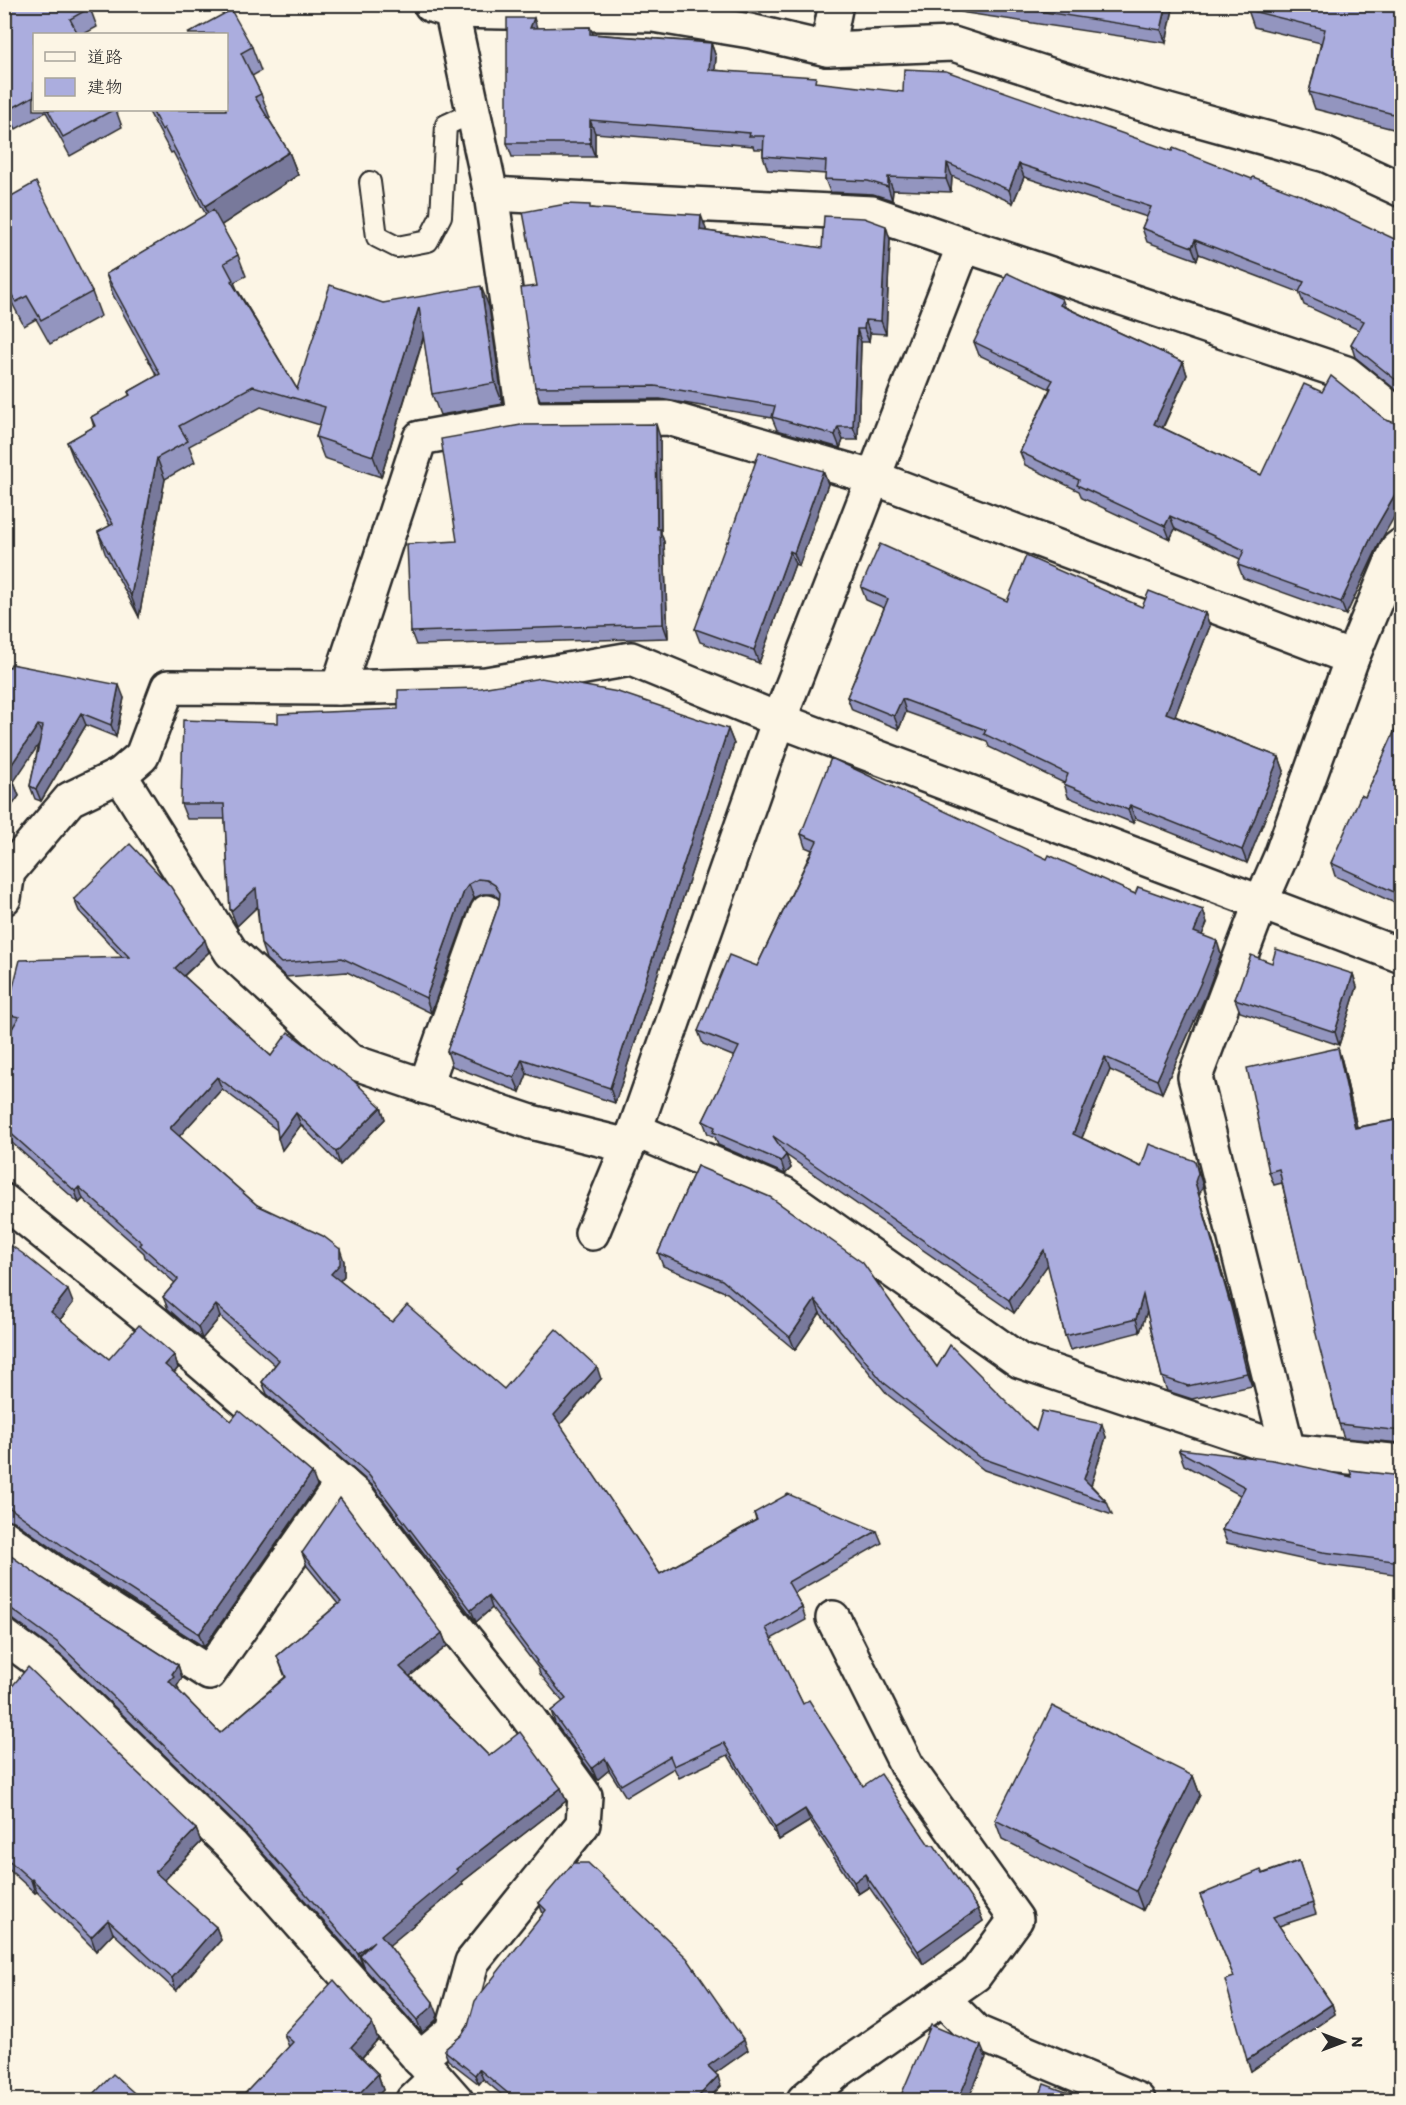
<svg xmlns="http://www.w3.org/2000/svg" width="1406" height="2105" viewBox="0 0 1406 2105" font-family="Itim,'Klee One',sans-serif">
<rect width="100%" height="100%" fill="#fcf5e5"/>
<filter id="ink" filterUnits="userSpaceOnUse"><feTurbulence type="fractalNoise" baseFrequency=".0167" numOctaves="2"/><feDisplacementMap in="SourceGraphic" scale="12" xChannelSelector="R" yChannelSelector="G"/><feConvolveMatrix kernelMatrix="1 2 1 2 8 2 1 2 1" color-interpolation-filters="sRGB"/></filter>
<g filter="url(#ink)">
<g fill="none" stroke-linecap="round" stroke-linejoin="round">
<g stroke="#2b2b2b" stroke-width="24">
<path id="lane" d="M370 182 377 237 397 247 428 241 441 216 446 125 474 112"/>
</g>
<g stroke="#2b2b2b" stroke-width="38">
<g id="street">
<path d="M450 4 491 194 524 419 668 418 872 477 1352 658"/>
<path d="M431 5 451 11 653 15 750 31 827 49 953 44 1125 99 1326 155 1402 190"/>
<path d="M827 49 836 4"/>
<path d="M491 194 872 213 964 245 1346 373 1402 418"/>
<path d="M338 688 420 438 524 419"/>
<path d="M120 775 231 952 350 1061 531 1122 628 1146"/>
<path d="M4 898 8 872 70 799 120 775 142 756 168 687 338 688 486 684 631 659 779 720 1402 956"/>
<path d="M425 1087 487 912"/>
<path d="M635 1130 784 1194 1020 1361 1288 1451 1402 1462"/>
<path d="M4 1201 154 1322 358 1497 435 1601 527 1716 585 1796 583 1824 472 1962 453 2031 419 2059"/>
<path d="M592 1233 635 1130 779 720 964 245"/>
<path d="M1288 1451 1195 1077 1261 902 1281 856 1352 658 1397 549 1402 545"/>
<path d="M4 1537 57 1575 209 1673 342 1483"/>
<path d="M4 1636 49 1669 231 1845 456 2100"/>
<path d="M942 1998 976 2032 1138 2100"/>
<path d="M413 2100 436 2078"/>
<path d="M804 2100 838 2071 975 1975 1016 1919 907 1766 833 1618"/>
</g>
</g>
<use href="#lane" stroke="#fcf5e5" stroke-width="20"/>
<use href="#street" stroke="#fcf5e5" stroke-width="33"/>
</g>
<g fill="#9395bf" stroke="#2b2b2b" stroke-width="1.5">
<path d="M4 4 90 8 97 27 84 34H34V110H116L122 127 70 156 46 112 16 129 7 112 4 114Z"/>
<path d="M784 4H797L796 7Z"/>
<path d="M932 4H1174L1166 43 966 13Z"/>
<path d="M1401 4V131L1315 109 1309 92 1321 43 1254 27 1248 10Z"/>
<path d="M590 27 593 34 711 43 716 57 715 70 818 83 1401 242V394L1355 357 1351 344 1359 330 1304 305 1299 292 1199 254 1197 260 1147 242 1142 228 1147 217 1024 177 1013 203 952 176 951 192 893 190 892 200 873 194 830 192 825 179 826 174 768 170 763 156V149H754L753 146 595 133V157H512L507 143 537 28Z"/>
<path d="M226 34 252 47 261 71 252 76 261 94 270 118H268L289 152 298 175 221 225 238 255 246 276 234 282 237 289 297 389 383 303 489 307 503 404 440 415 432 394 424 337 381 477 324 458 316 437 320 425 261 407 189 446 195 462 165 479 139 617 105 553 98 532 110 526 75 463 67 442 94 427 91 417 130 396 128 392 157 376 113 295 106 274 206 215 173 152 171 153 148 110H226Z"/>
<path d="M4 192 8 198 92 292 101 316 50 344 36 319 24 326 10 299 4 302Z"/>
<path d="M592 208 706 229V231L822 248 890 239 886 334 870 333 869 342H861L858 440H843L840 448 777 430 772 418 660 399 540 400 535 387 537 286Z"/>
<path d="M1062 299 1065 307 1183 362 1187 375 1163 428 1261 475 1386 420 1395 423 1380 542 1346 615 1243 578 1238 565 1240 559 1175 529 1170 539 1082 498 1079 491 1025 465 1020 452 1050 389 979 355 974 342Z"/>
<path d="M660 437 661 533 664 542 668 638 416 645 411 632 457 541Z"/>
<path d="M823 471 828 484 799 566 795 564 759 663 700 642 695 629Z"/>
<path d="M861 587 1007 601 1142 607 1205 613 1210 626 1175 716 1279 757 1284 771 1247 863 1135 818 1133 823 1068 797 1064 783 989 747 987 741 906 712 899 729 852 710 847 697 884 608 866 600Z"/>
<path d="M10 667 124 698 116 737 86 725 41 801 35 799 30 786 39 743 13 782 14 783 19 796 4 817Z"/>
<path d="M1401 717V899L1399 905 1335 876 1331 863 1365 797Z"/>
<path d="M278 723 728 729 734 744 615 1103 527 1074 520 1092 452 1066 447 1051 499 904 500 899 493 894H483L474 898 470 905 431 1013 347 972 286 977 266 959 261 944 257 907 237 926 230 909 225 819H187L181 804Z"/>
<path d="M801 834 1047 859 1135 894 1203 910 1207 923 1202 935 1221 954 1206 995 1162 1093 1110 1070 1082 1138 1141 1167 1200 1174 1203 1186 1199 1195 1236 1320 1252 1386 1192 1399 1167 1391 1162 1377 1147 1311 1140 1332 1070 1350 1065 1336 1048 1264 1014 1313 786 1155 791 1168 785 1174 718 1145 715 1137 708 1134 703 1121 735 1057 703 1044 698 1031 757 966 812 850 805 847Z"/>
<path d="M74 899 209 952 184 976 271 1056 381 1107 385 1119 340 1165 301 1125 282 1150 277 1130 222 1089 179 1136 257 1205 344 1261V1276L340 1281 392 1322 504 1389 601 1379 560 1425 660 1574 756 1520 754 1513 877 1531 882 1543 794 1593 802 1607 806 1620 771 1639 803 1704 863 1786 929 1845 978 1909 983 1921 923 1964 869 1887 858 1894 810 1821 779 1840 728 1755 679 1778 674 1768 626 1797 609 1770 597 1780 555 1723 551 1711 563 1702 540 1674 538 1668 492 1608 476 1622 373 1486 267 1394 262 1382 275 1365 220 1317 202 1339 168 1309 163 1297 175 1283 145 1257 144 1253 83 1199 79 1203 12 1143 4 1155 13 1027 11 1026 6 1014 122 957 79 911Z"/>
<path d="M1272 963 1353 974 1357 987 1339 1045 1240 1012 1235 999Z"/>
<path d="M1342 1061 1357 1127 1401 1119V1443L1344 1438 1339 1424 1282 1183 1274 1185 1269 1172Z"/>
<path d="M697 1166 937 1367 1036 1431 1106 1437 1091 1485 1107 1502 1112 1515 984 1470 888 1395 820 1313 795 1350 727 1293 663 1266 658 1253Z"/>
<path d="M4 1241 73 1303 60 1320 109 1359 174 1355 178 1368 174 1373 231 1421 317 1486 204 1647 68 1559 14 1521 4 1519Z"/>
<path d="M1179 1451 1352 1477 1401 1476V1575L1328 1565 1227 1543 1222 1530 1240 1495 1184 1465Z"/>
<path d="M4 1551 42 1578 178 1665 182 1678 177 1686 179 1689 178 1690 220 1733 285 1677 277 1656 338 1604 307 1566 302 1553 442 1633 447 1646 410 1676 489 1756 561 1788 566 1801 462 1882 463 1884 389 1945 438 2015 436 2020 422 2033 365 1969 364 1966H363L244 1832 62 1656 15 1621 4 1616Z"/>
<path d="M4 1696 196 1829 201 1842 164 1881 216 1927 221 1940 176 1991 113 1933 96 1951 37 1892 35 1893 4 1865Z"/>
<path d="M1193 1776 1200 1795 1143 1910 1002 1839 995 1820Z"/>
<path d="M1299 1861 1316 1914 1279 1926 1332 2004 1335 2014 1251 2071 1234 1977 1200 1895Z"/>
<path d="M539 1903 748 2050 715 2073 721 2086 707 2100H508L483 2079 479 2084 448 2060 444 2050 462 2035 543 1914Z"/>
<path d="M372 2024 378 2039 362 2058 378 2074 383 2090 373 2100H239L289 2047 284 2034Z"/>
</g>
<g fill="#78799b" stroke="#2b2b2b" stroke-width="1.5">
<path d="M1167 4H1174L1166 43 1161 30Z"/>
<path d="M534 18 538 31 530 28Z"/>
<path d="M711 43 716 57 714 83 709 70Z"/>
<path d="M590 120 595 133V157L590 143Z"/>
<path d="M289 152 298 175 214 230 205 206Z"/>
<path d="M947 163 952 176 951 192 946 179Z"/>
<path d="M1019 164 1024 177 1013 203 1009 190Z"/>
<path d="M888 177 893 190 892 200 888 187Z"/>
<path d="M701 215 706 229 705 243 700 230Z"/>
<path d="M886 226 890 239 886 334 881 321Z"/>
<path d="M1195 240 1199 254 1197 260 1192 247Z"/>
<path d="M481 286 489 307 503 404 495 383Z"/>
<path d="M1062 299 1067 312 1060 305Z"/>
<path d="M419 307 426 328 381 477 373 456Z"/>
<path d="M865 320 870 333 869 342 864 329Z"/>
<path d="M857 329 861 342 858 440 853 427Z"/>
<path d="M1183 362 1187 375 1158 437 1154 424Z"/>
<path d="M656 424 660 437 661 533 664 542 668 638 663 624 657 529Z"/>
<path d="M838 427 843 440 840 448 835 435Z"/>
<path d="M157 458 165 479 139 617 131 596Z"/>
<path d="M823 471 828 484 799 566 794 553Z"/>
<path d="M1401 484V505L1380 542 1346 615 1341 602 1375 529Z"/>
<path d="M1170 516 1175 529 1170 539 1165 526Z"/>
<path d="M790 551 795 564 759 663 754 650Z"/>
<path d="M1205 613 1210 626 1171 726 1166 713Z"/>
<path d="M119 685 124 698 116 737 111 725Z"/>
<path d="M902 699 906 712 899 729 894 716Z"/>
<path d="M81 713 86 725 41 801 36 789Z"/>
<path d="M38 725 43 738 9 789 4 776Z"/>
<path d="M728 729 734 744 615 1103 610 1088Z"/>
<path d="M1279 757 1284 771 1247 863 1242 850Z"/>
<path d="M14 783 19 796 4 817V798Z"/>
<path d="M1130 805 1135 818 1133 823 1128 810Z"/>
<path d="M469 884 474 898 470 905 431 1013 426 998 464 891Z"/>
<path d="M1398 885 1401 896V899L1399 905 1394 892Z"/>
<path d="M256 888 261 903 237 926 231 911Z"/>
<path d="M1203 910 1207 923 1198 945 1194 932Z"/>
<path d="M205 940 209 952 179 980 175 968Z"/>
<path d="M1217 941 1221 954 1206 995 1162 1093 1157 1080Z"/>
<path d="M1353 974 1357 987 1339 1045 1335 1032Z"/>
<path d="M1338 1048 1342 1061 1360 1141 1355 1128Z"/>
<path d="M1105 1057 1110 1070 1078 1147 1073 1134Z"/>
<path d="M522 1059 527 1074 520 1092 514 1078Z"/>
<path d="M217 1077 222 1089 175 1141 170 1128Z"/>
<path d="M381 1107 385 1119 340 1165 336 1152Z"/>
<path d="M296 1113 301 1125 282 1150 278 1138Z"/>
<path d="M7 1130 12 1143 4 1155V1135Z"/>
<path d="M786 1155 791 1168 785 1174 781 1161Z"/>
<path d="M1195 1161 1203 1186 1199 1195 1236 1320 1252 1386 1247 1373 1195 1182Z"/>
<path d="M79 1187 83 1199 79 1203 75 1191Z"/>
<path d="M340 1249 344 1261V1276L335 1286 331 1274Z"/>
<path d="M1044 1250 1049 1263 1014 1313 1009 1300Z"/>
<path d="M68 1290 73 1303 56 1325 51 1312Z"/>
<path d="M1143 1295 1148 1308 1140 1332 1136 1319Z"/>
<path d="M815 1300 820 1313 795 1350 790 1337Z"/>
<path d="M216 1305 220 1317 202 1339 198 1327Z"/>
<path d="M174 1355 178 1368 170 1378 165 1365Z"/>
<path d="M597 1367 601 1379 558 1427 554 1415Z"/>
<path d="M1102 1424 1106 1437 1089 1492 1084 1479Z"/>
<path d="M312 1473 317 1486 204 1647 199 1634Z"/>
<path d="M488 1596 492 1608 476 1622 471 1610Z"/>
<path d="M442 1633 447 1646 405 1680 400 1667Z"/>
<path d="M178 1665 182 1678 177 1686 179 1689 174 1694 169 1681 172 1674Z"/>
<path d="M605 1758 609 1770 597 1780 592 1768Z"/>
<path d="M1193 1776 1200 1795 1143 1910 1136 1891Z"/>
<path d="M561 1788 566 1801 462 1882 463 1884 386 1948 381 1935 456 1869Z"/>
<path d="M805 1809 810 1821 779 1840 775 1828Z"/>
<path d="M196 1829 201 1842 159 1885 155 1872Z"/>
<path d="M865 1874 869 1887 858 1894 854 1882Z"/>
<path d="M32 1879 37 1892 35 1893 31 1880Z"/>
<path d="M978 1909 983 1921 923 1964 918 1951Z"/>
<path d="M108 1920 113 1933 96 1951 91 1937Z"/>
<path d="M216 1927 221 1940 176 1991 172 1978Z"/>
<path d="M374 1941 360 1955 364 1966H363L358 1953Z"/>
<path d="M433 2002 438 2015 436 2020 422 2033 417 2020Z"/>
<path d="M1332 2004 1335 2014 1251 2071 1247 2060Z"/>
<path d="M372 2024 378 2039 357 2063 351 2047Z"/>
<path d="M744 2040 748 2050 711 2076 708 2066Z"/>
<path d="M981 2046 986 2058 968 2100H958Z"/>
<path d="M479 2069 483 2079 479 2084 475 2075Z"/>
<path d="M378 2074 383 2090 373 2100H353Z"/>
<path d="M718 2076 721 2086 707 2100H695Z"/>
</g>
<g fill="#abadde" stroke="#2b2b2b" stroke-width="1.5">
<path d="M4 4H88L90 8 70 19 78 34H34V96L9 110 4 101Z"/>
<path d="M992 4H1167L1161 30Z"/>
<path d="M1250 4H1401V116L1309 92 1325 29 1248 10Z"/>
<path d="M231 10 252 47 241 53 261 94 255 97 289 152 205 206 164 128 162 130 152 110H226V34H187Z"/>
<path d="M507 18H534L530 28 590 27V34L711 43 709 70 816 77 815 82 903 92 904 69 946 71 1172 151 1173 148 1252 179 1253 177 1303 196 1401 242V384L1351 344 1364 321 1299 292 1304 282 1195 240 1192 247 1142 228 1151 207 1019 164 1009 190 947 163 946 179 888 177V187L868 181 825 179 826 161 763 156 764 136H749L750 133 590 120V143H507Z"/>
<path d="M48 110H113L63 137Z"/>
<path d="M36 182 92 292 41 320 27 296 16 302 4 281V192L8 198Z"/>
<path d="M566 204 590 205V208L701 215 700 230 822 248 824 216 864 218 886 226 881 321 865 320 864 329H857L853 427H838L835 435 772 417 775 406 655 386 535 387 521 288 537 286 523 212Z"/>
<path d="M213 210 238 255 224 263 233 280 231 281 297 389 330 285 383 303 481 286 495 383 432 394 419 307 373 456 316 437 325 407 253 386 179 426 188 441 157 458 131 596 98 532 113 524 67 442 95 426 91 417 130 395 128 392 160 374 106 274Z"/>
<path d="M1007 273 1062 299 1060 305 1183 362 1154 424 1261 475 1304 384 1322 392 1331 376 1386 420 1395 423H1401V484L1375 529 1341 602 1238 565 1244 550 1170 516 1165 526 1077 485 1079 480 1020 452 1051 388 1049 387 1053 380 974 342Z"/>
<path d="M656 424 657 529H660L663 624 411 632 407 544 457 541 441 439 521 425Z"/>
<path d="M759 452 823 471 794 553 790 551 754 650 695 629 727 541 728 542Z"/>
<path d="M880 544 1007 601 1026 556 1142 607 1149 591 1205 613 1166 713 1279 757 1242 850 1130 805 1128 810 1064 784 1068 774 984 734 986 730 902 699 894 716 847 697 888 599 861 587Z"/>
<path d="M11 664 119 685 111 725 81 713 36 789 30 786 43 726 38 725 4 776V665L10 667Z"/>
<path d="M541 678 618 692 728 729 610 1088 522 1059 514 1078 447 1051 499 904 500 893 495 885 487 880 478 879 469 884 464 891 426 998 342 958 281 963 261 944 256 888 231 911 230 909 224 804H181L183 720 278 723V714L398 709V690L481 688Z"/>
<path d="M1401 717V887L1398 885 1394 892 1331 863 1361 795 1365 797Z"/>
<path d="M831 758 1047 859 1049 855 1135 894 1138 887 1203 910 1194 932 1217 941 1201 982 1157 1080 1105 1057 1073 1134 1141 1167 1149 1144 1195 1161 1198 1173 1195 1182 1231 1307 1247 1373 1188 1386 1162 1377 1143 1295 1136 1319 1065 1336 1044 1250 1009 1300 773 1136 786 1155 781 1161 713 1132 715 1127 703 1121 739 1047 698 1031 729 955 757 966 817 841 801 834Z"/>
<path d="M4 777 14 783 4 798Z"/>
<path d="M130 844 171 887 205 940 175 968 271 1056 288 1032 354 1081 381 1107 336 1152 296 1113 278 1138 276 1121 217 1077 170 1128 257 1205 323 1236 340 1249V1264L331 1274 392 1322 407 1305 504 1389 556 1329 597 1367 554 1415 660 1574 757 1520 754 1513 788 1494 877 1531 788 1582 802 1607 766 1628 803 1704 809 1700 863 1786 881 1774 929 1845H934L978 1909 918 1951 865 1874 854 1882 805 1809 775 1828 724 1743 674 1766 670 1756 621 1785 605 1758 592 1768 551 1711 566 1699 536 1662 537 1661 488 1596 471 1610 368 1474 262 1382 279 1360 216 1305 198 1327 163 1297 178 1279 140 1245 142 1243 79 1187 75 1191 7 1130 4 1135V1042L19 1017 6 1014 20 960 129 957 74 899Z"/>
<path d="M1276 949 1353 974 1335 1032 1235 999 1251 955 1272 963Z"/>
<path d="M1338 1048 1355 1128 1401 1119V1431L1339 1424 1315 1330H1316L1279 1169 1269 1172 1247 1068Z"/>
<path d="M697 1166 770 1197 863 1263 937 1367 950 1345 1036 1431 1042 1411 1102 1424 1084 1479 1107 1502 979 1457 883 1382 815 1300 790 1337 722 1280 658 1253Z"/>
<path d="M4 1241 22 1253 68 1290 51 1312 109 1359 139 1325 174 1355 165 1365 231 1421 239 1411 312 1473 199 1634 63 1546 10 1508 4 1507Z"/>
<path d="M1180 1449 1273 1460 1352 1477 1350 1470 1401 1476V1562L1323 1552 1222 1530 1245 1487 1179 1451Z"/>
<path d="M340 1498 442 1633 400 1667 489 1756 520 1732 561 1788 456 1869 458 1871 381 1935 433 2002 432 2007 417 2020 360 1955 374 1941 358 1953 239 1818 57 1642 10 1608 4 1606V1551L42 1578 178 1665 172 1674 174 1676 169 1681 220 1733 286 1677 277 1656 341 1602 302 1553Z"/>
<path d="M28 1667 196 1829 155 1872 216 1927 172 1978 108 1920 91 1937 32 1879 31 1880 4 1856V1696Z"/>
<path d="M1052 1706 1193 1776 1136 1891 995 1820Z"/>
<path d="M1299 1861 1313 1903 1273 1917 1332 2004 1247 2060 1225 1980 1234 1977 1200 1895 1261 1870 1263 1874Z"/>
<path d="M573 1863H588L687 1958 744 2040 708 2066 718 2076 695 2100H516L479 2069 475 2075 444 2050 462 2035 468 2026 475 2001 546 1910 539 1903Z"/>
<path d="M334 1980 372 2024 351 2047 378 2074 353 2100H239L293 2042 284 2034Z"/>
<path d="M931 2025 981 2046 958 2100H899Z"/>
<path d="M113 2074 142 2100H88Z"/>
<path d="M1044 2084 1088 2100H1038Z"/>
</g>
</g>
<rect width="1406" height="2105" fill="none" stroke="#fcf5e5" stroke-width="24"/>
<rect x="12" y="12" width="1382" height="2081" fill="none" stroke="#2b2b2b" stroke-width="2" filter="url(#ink)"/>
<rect x="33" y="33" width="195" height="78" fill="#fcf5e5" stroke="#a8a49b" stroke-width="1.5"/>
<rect x="45" y="52" width="30" height="9" fill="#fcf5e5" stroke="#a8a49b" stroke-width="1.5"/>
<text x="87" y="63" font-size="18" fill="#2b2b2b">道路</text>
<rect x="45" y="78" width="30" height="18" fill="#abadde" stroke="#a8a49b" stroke-width="1.5"/>
<text x="87" y="93" font-size="18" fill="#2b2b2b">建物</text>
<g transform="translate(1343 2042) rotate(90)" stroke="#fcf5e5" stroke-width="4.5" paint-order="stroke">
<path d="M0-4.5L10 22L0 15L-10 22Z" fill="#2b2b2b"/>
<text y="-9" font-size="16" font-weight="bold" text-anchor="middle" fill="#2b2b2b">N</text>
</g>
</svg>
